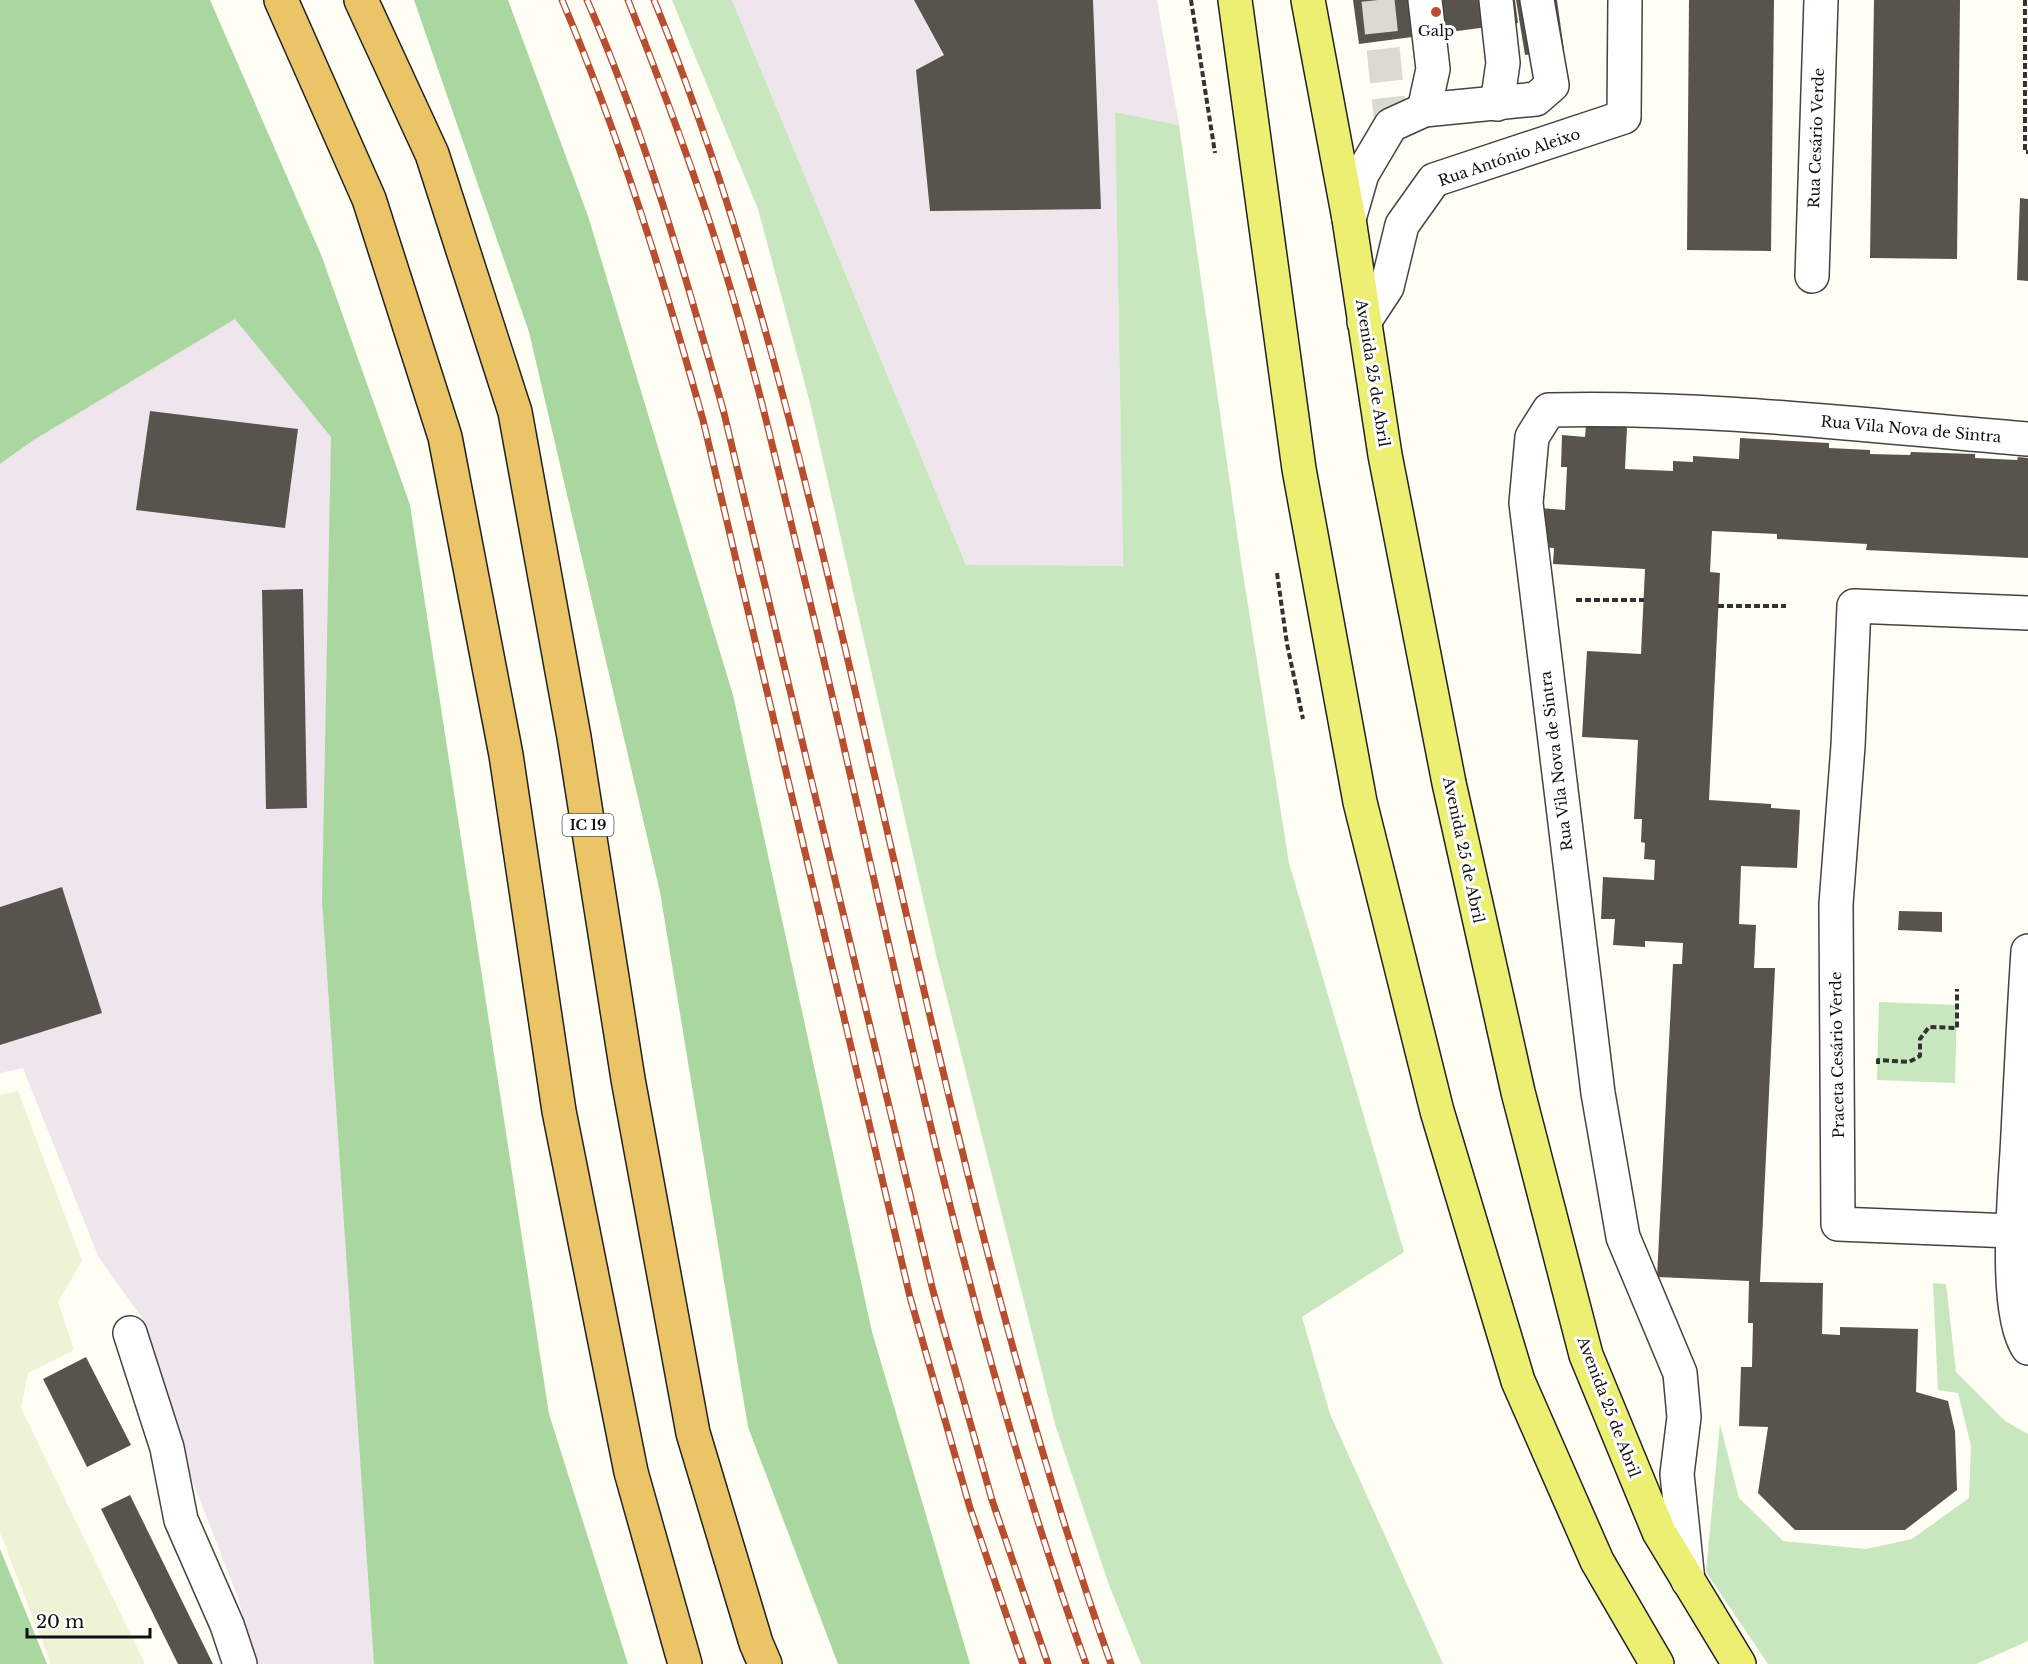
<svg xmlns="http://www.w3.org/2000/svg" width="2028" height="1664" viewBox="0 0 2028 1664" font-family="'Libre Baskerville',serif">
<rect width="100%" height="100%" fill="#fefef4"/>
<g fill="#eee6ec">
<path d="M732 0H1157L1179 125 1115 112 1123 567 966 565Z"/>
<path d="M306 313 383 496 421 1664H257L237 1595 192 1480 143 1319 99 1258 23 1068 0 1073V411L182 322Z"/>
</g>
<path fill="#eef3d5" d="M18 1091 82 1261 58 1302 74 1350 28 1373 21 1408 145 1664H51L0 1533V1095Z"/>
<g fill="#c9e7bf">
<path d="M672 0H732L966 565 1123 566 1115 112 1179 125 1241 561 1289 863 1404 1252 1302 1317 1330 1414 1443 1664H1141L1109 1585 1055 1424 936 955 810 403 758 209Z"/>
<path d="M1879 1002 1957 1005 1955 1083 1877 1080Z"/>
<path d="M1933 1283 1946 1284 1956 1372 2005 1421 2028 1434V1641L1976 1664H1768L1706 1572 1720 1424 1739 1498 1783 1541 1866 1549 1912 1539 1969 1498 1971 1446 1958 1393 1938 1390Z"/>
</g>
<g fill="#aad79f">
<path d="M0 0H210L322 257 410 505 549 1414 628 1664H374L322 900 331 437 235 319 32 441 0 464Z"/>
<path d="M414 0H508L588 216 733 695 872 1332 970 1664H838L748 1427 660 892 529 332Z"/>
<path d="M0 1549 47 1664H0Z"/>
</g>
<g fill="#58544d">
<path d="M914 0H1093L1101 209 930 211 916 70 944 55Z"/>
<path d="M1353 0H1515L1518 23 1359 44Z"/>
<path d="M1516 0H1557L1564 50 1525 55Z"/>
<path d="M1689 0H1774L1771 251 1687 250Z"/>
<path d="M1874 0H1960L1957 259 1870 258Z"/>
<path d="M2020 198 2028 199V281L2017 280Z"/>
<path d="M150 411 298 429 285 528 136 510Z"/>
<path d="M1586 425 1627 427 1625 469 1673 471V461L1693 462V456L1739 459 1740 438 1829 443V448L1870 450V454L1910 455 1911 452 1975 454V458L2017 460 2018 457 2028 458V558L1866 550 1867 544 1777 539V534L1712 531 1710 572 1720 573 1709 800 1771 804V808L1800 810 1797 868 1741 866 1739 924 1756 925 1754 968H1775L1760 1282 1823 1283 1822 1334 1840 1335V1327L1918 1329 1916 1392 1948 1401 1955 1431 1957 1490 1905 1530H1795L1758 1493 1768 1427 1739 1426 1741 1367H1752L1753 1323H1748L1749 1281 1657 1277 1673 964H1682L1683 943 1645 941V947L1613 945 1615 919H1601L1603 877 1654 880 1655 860 1644 859 1645 843 1641 842 1642 819H1634L1638 740 1582 737 1587 651 1641 654 1645 569 1553 564 1554 548 1538 547 1540 508 1565 510 1567 467H1561L1562 435 1585 437Z"/>
<path d="M303 589 307 808 266 809 262 590Z"/>
<path d="M62 887 102 1013 0 1045V907Z"/>
<path d="M1899 911 1942 912V932L1898 930Z"/>
<path d="M86 1357 131 1445 87 1467 43 1379Z"/>
<path d="M130 1495 213 1664H178L101 1509Z"/>
</g>
<g fill="none" stroke-linecap="round" stroke-linejoin="round">
<path stroke="#dadad2" stroke-width="33" stroke-dasharray="33 16" stroke-linecap="butt" d="M1378 0 1391 125"/>
<g stroke="#434343" stroke-width="36">
<g id="minor">
<path d="M1496 0 1503 63 1497 104"/>
<path d="M1424 110 1433 69 1425 0"/>
<path d="M1349 219 1362 174 1391 125 1424 110 1536 99 1552 85 1537 0"/>
<path d="M1812 276 1821 0"/>
<path d="M1364 322 1387 287 1402 225 1434 180 1624 117 1625 0"/>
<path d="M2028 951C2024 1012 2021 1073 2018 1134 2016 1182 2002 1311 2028 1348"/>
<path d="M2012 1231 1838 1224 1836 904 1848 746 1854 606 2028 613"/>
<path d="M130 1333 167 1448 181 1520 227 1625 240 1664"/>
<path d="M1688 1581 1677 1474 1684 1417 1680 1373 1623 1237 1598 1093 1526 503 1532 437 1549 410C1709 406 1869 426 2028 439"/>
</g>
</g>
<g stroke="#212121" stroke-width="36">
<g id="major">
<path d="M1235 0 1299 469 1360 802 1437 1111 1518 1381 1597 1561 1657 1664"/>
<path d="M1308 0 1349 219 1385 455 1449 783 1518 1092 1586 1355 1659 1532 1739 1664"/>
</g>
</g>
<g stroke="#212121" stroke-width="36">
<g id="highway">
<path d="M281 0 369 199 445 437 506 755 559 1111 631 1472 685 1664"/>
<path d="M361 0 432 154 515 412 574 737 628 1079 693 1433 756 1643 765 1664"/>
</g>
</g>
<g stroke="#323232" stroke-width="4" stroke-dasharray="6 3" stroke-linecap="butt">
<path d="M1191 0 1215 153"/>
<path d="M2025 0V152H2028"/>
<path d="M1277 573 1287 644 1303 719"/>
<path d="M1576 600H1644"/>
<path d="M1718 606H1786"/>
<path d="M1878 1064V1060L1909 1062 1920 1056V1039L1929 1027 1957 1028V989"/>
</g>
<use href="#minor" stroke="#fff" stroke-width="33"/>
<use href="#major" stroke="#edef73" stroke-width="33"/>
<use href="#highway" stroke="#eac466" stroke-width="33"/>
<g stroke="#b84d30" stroke-width="7">
<g id="rail">
<path d="M562 0C620 137 663 277 703 420L910 1297 970 1508 1023 1664"/>
<path d="M587 0C645 133 685 273 724 413L933 1291 992 1500 1048 1664"/>
<path d="M628 0C662 86 695 173 722 261 755 366 779 474 805 581 893 943 959 1313 1086 1664"/>
<path d="M654 0C746 226 802 462 857 699 932 1023 1000 1350 1111 1664"/>
</g>
</g>
<use href="#rail" stroke="#fff" stroke-width="4.5" stroke-dasharray="14" stroke-linecap="butt"/>
</g>
<circle fill="#b84d30" stroke="#fff" stroke-width="2" cx="1436" cy="12" r="6"/>
<g text-anchor="middle" dominant-baseline="central" stroke-width="6" stroke-linejoin="round" paint-order="stroke">
<rect fill="#fff" stroke="#585858" stroke-width="1.5" x="562.5" y="814" width="51" height="22" rx="4.5"/>
<g font-size="14" font-weight="bold" fill="#101010">
<text x="588" y="825">IC 19</text>
</g>
<g font-size="15" fill="#101010" stroke="#fff">
<text x="1436" y="30">Galp</text>
</g>
<g font-size="15" fill="#101010" stroke="#fff">
<text transform="translate(1816 138) rotate(-88)">Rua Cesário Verde</text>
<text transform="translate(1509 157) rotate(-19)">Rua António Aleixo</text>
<text transform="translate(1373 373) rotate(81)">Avenida 25 de Abril</text>
<text transform="translate(1911 429) rotate(5)">Rua Vila Nova de Sintra</text>
<text transform="translate(1556 761) rotate(-97)">Rua Vila Nova de Sintra</text>
<text transform="translate(1464 850) rotate(78)">Avenida 25 de Abril</text>
<text transform="translate(1837 1055) rotate(-91)">Praceta Cesário Verde</text>
<text transform="translate(1609 1407) rotate(69)">Avenida 25 de Abril</text>
</g>
</g>
<path d="M27 1628v9h123v-9" fill="none" stroke="#101010" stroke-width="3"/>
<text x="36" y="1628" font-size="18" fill="#101010" stroke="#ffffff" stroke-width="4.5" paint-order="stroke">20 m</text>
</svg>
